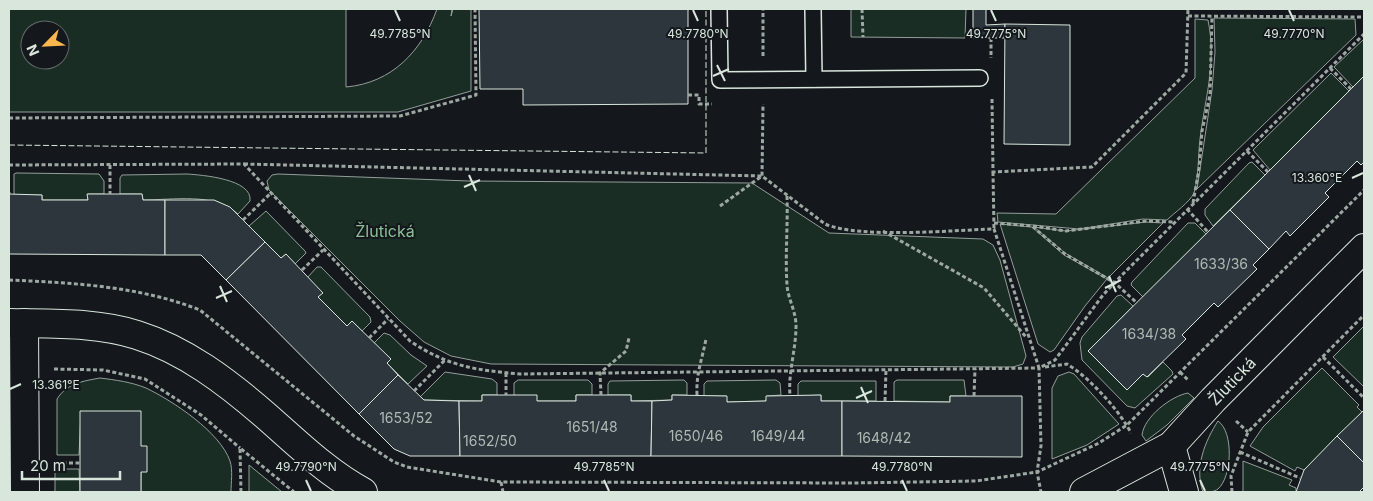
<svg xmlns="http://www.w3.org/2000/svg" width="1373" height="501" viewBox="0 0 1373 501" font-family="Inter,sans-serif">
<rect width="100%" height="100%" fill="#14181c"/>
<g fill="#1a2d24" stroke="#939e99" fill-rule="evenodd">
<path d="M9 9H346V87C392 83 422 51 437 9H452L451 16 453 9H471V91L398 112H9ZM30 30H60V60H30Z"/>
<path d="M851 9H966L965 38 851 37Z"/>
<path d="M1214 18 1355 19 1356 35 1197 189 1212 90 1215 52Z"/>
<path d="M1195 19 1208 20C1217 64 1205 97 1200 139 1198 156 1199 176 1194 193 1190 202 1174 213 1167 220L1143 219 1079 229 998 222 997 213 1056 214 1195 78Z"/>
<path d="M1364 39V76L1353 87 1334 67Z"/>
<path d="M1331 73 1349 91 1270 170 1253 150Z"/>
<path d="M1252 162 1265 175 1213 226 1205 215V209L1249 163Z"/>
<path d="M16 173 99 174 104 181V194H88V200H42V195H14V174Z"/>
<path d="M187 174C202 175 253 179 250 201L238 214C214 192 173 200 143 200L142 194H120V178L122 175Z"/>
<path d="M278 174 469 181 752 183 829 233 983 239 993 245 1000 260 1026 356 1023 364 1013 367 491 364 451 356 424 342 400 321 269 190 267 181 272 175Z"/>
<path d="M266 211 305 251 306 253 295 264 286 254 281 258 249 226Z"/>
<path d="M1146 222 1163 223 1108 278 1065 253 1034 227 1066 231Z"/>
<path d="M1188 223H1195L1206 234 1143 297 1131 285 1132 282Z"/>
<path d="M1000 224 1032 227 1064 255 1107 279 1085 306 1054 350 1050 352 1038 344Z"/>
<path d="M317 267H321L370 317 371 322 362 331 352 321 347 326 318 297 322 293 307 278Z"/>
<path d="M1121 295 1133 306 1088 351 1127 390 1143 374 1148 377 1163 362 1172 371 1173 374 1135 408 1127 406 1082 360 1080 343 1082 337 1117 296Z"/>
<path d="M1364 326V387L1333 357Z"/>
<path d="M384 333 390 335 411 355 427 366 408 384 387 363 374 343Z"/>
<path d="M1322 368 1359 405 1357 407 1362 412 1304 470 1297 467 1295 471 1250 446 1263 427Z"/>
<path d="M445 372 492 379 497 383V395H482V401L424 400 420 397Z"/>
<path d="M1069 372 1074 374 1119 424 1087 445 1052 459V388L1058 376Z"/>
<path d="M100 378C116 380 131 382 146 388 173 401 220 432 230 461 233 470 231 483 231 492H141V446L81 411 79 455H57V399C67 383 84 381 100 378Z"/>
<path d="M518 380H588L592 384V395H576V401H537L514 395V383Z"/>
<path d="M684 380 687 383V395H672V400L631 401V395H608V384L610 381Z"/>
<path d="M776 380 780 383 781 395 767 396 766 401 727 402 726 396H704V384L707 381Z"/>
<path d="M897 380H964L966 396H950V402L894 401V382Z"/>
<path d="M801 381H876V401H821V395L798 396V384Z"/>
<path d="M1188 393 1194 398 1167 425 1146 441 1142 435C1144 417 1171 396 1188 393Z"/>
<path d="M1218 421C1234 432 1232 477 1218 489 1214 492 1209 492 1203 492 1194 468 1205 441 1218 421Z"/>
<path d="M1243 461 1292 480 1289 485 1296 488V492H1243Z"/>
<path d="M249 465 282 492H249Z"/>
<path d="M55 469H79L80 492H55Z"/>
</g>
<g fill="#2c363c" stroke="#d8e6dc">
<path d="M479 9H688V104L523 105V89H480Z"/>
<path d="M973 9H986V25L1005 24 1004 38H973Z"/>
<path d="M1005 24 1070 25V145L1004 144Z"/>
<path d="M1364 76V162L1361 165 1357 161 1325 193 1329 197 1290 236 1286 231 1269 249 1230 210Z"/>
<path d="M9 194 42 195V200H88L87 194H142L143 200H165V255L9 254Z"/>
<path d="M165 200H214L230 207 265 242 226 280 201 255H165Z"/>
<path d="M1230 210 1269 249 1253 265 1257 269 1218 307 1214 303 1182 335 1186 339 1147 377 1143 374 1127 390 1088 351Z"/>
<path d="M265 242 281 258 286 254 323 293 318 297 347 326 352 321 391 359 387 363 398 375 359 414 226 280Z"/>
<path d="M398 375 424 400 459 401 460 456H410L394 449 359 414Z"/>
<path d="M482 395H537V401H576V395H631V401H652L651 456H460L459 401H482Z"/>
<path d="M672 395 727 396V402L766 401V396L821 395V401H842V456H651L652 401 672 400Z"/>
<path d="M950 396H1022V457L842 456V401L950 402Z"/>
<path d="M1364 410V463L1337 436Z"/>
<path d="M80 411H141V446H147V472H141V492H80Z"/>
<path d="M1337 436 1364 463V487L1359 492H1296L1304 470Z"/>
</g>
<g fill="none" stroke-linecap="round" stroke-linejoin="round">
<g stroke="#d8e6dc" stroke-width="18">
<g id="service">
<path d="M719 9 720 80 980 78"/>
<path d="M813 9 814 79"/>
</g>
</g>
<g stroke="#d8e6dc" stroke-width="30">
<g id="minor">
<path d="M9 323C51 324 97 322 137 335 185 350 227 382 265 415 296 442 326 472 363 492"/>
<path d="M24 323 25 492"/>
<path d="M1171 446 1184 492"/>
<path d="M1084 492 1171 446 1213 400 1364 248"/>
</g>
</g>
<g stroke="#9da8a2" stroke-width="3" stroke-dasharray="4 2.5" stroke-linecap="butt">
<path d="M862 9 863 37"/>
<path d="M1188 16 1364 17"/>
<path d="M991 38V58"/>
<path d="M763 56V9"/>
<path d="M1330 68 1351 89"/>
<path d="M688 95H699V104H712"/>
<path d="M992 99 993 172 1092 167 1186 73 1188 9"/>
<path d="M9 118 400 116 476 95 475 9"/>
<path d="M1247 151 1268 172"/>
<path d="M244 164 762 176 825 224C859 239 954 230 994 229L1039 368 1055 360 1103 295 1121 276 1364 34"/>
<path d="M9 165 244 164 410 341C449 367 476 370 520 374L1039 368 1041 446 1037 472 1041 492"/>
<path d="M110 165V194"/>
<path d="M993 172 994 229"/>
<path d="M9 192V194"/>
<path d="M787 196C788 225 785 256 787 285 788 299 796 311 796 326 796 350 788 372 790 396"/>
<path d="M1193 203 1199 169 1202 131 1210 95 1212 16"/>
<path d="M720 206 762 176 763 104"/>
<path d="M1187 209 1208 232"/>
<path d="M243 220 271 193"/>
<path d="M994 223 1032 226 1065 254 1115 283 1137 303"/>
<path d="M1033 226 1066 231 1146 221 1173 222"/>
<path d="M883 231 984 288 1026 337"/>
<path d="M302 270 323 250"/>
<path d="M9 280C74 283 139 286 200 310L354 436 394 462 407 467 501 482 853 483 976 481 1037 472 1099 443 1127 425 1364 190"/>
<path d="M369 338 388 319"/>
<path d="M1323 357 1364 398"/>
<path d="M1045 367 1067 364C1090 378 1119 410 1131 433"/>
<path d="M54 369 103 370 145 379 201 415 240 448"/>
<path d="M1180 372 1189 381"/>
<path d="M506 373V395"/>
<path d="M414 391 445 360"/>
<path d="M601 395 600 373 626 351 629 338"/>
<path d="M697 395C696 373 702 360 706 339"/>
<path d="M974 396 975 369"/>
<path d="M885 401 886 370"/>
<path d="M1236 421 1248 432"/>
<path d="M1240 452 1300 478"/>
<path d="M56 463H80"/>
<path d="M501 482 503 492"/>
<path d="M241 492 240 448 294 492"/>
<path d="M1232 492 1231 476 1248 432 1364 315"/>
</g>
<use href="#service" stroke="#14181c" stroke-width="15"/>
<use href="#minor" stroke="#14181c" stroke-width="28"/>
<path stroke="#d8e6dc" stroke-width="1" stroke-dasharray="6 2.5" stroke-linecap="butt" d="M9 145 706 153V9"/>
</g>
<path fill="none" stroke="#d8e6dc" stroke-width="2" d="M395 10 400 21M693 10 698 21M991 10 996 21M1289 10 1294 21M717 65 725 81M713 76 729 69M469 175 476 191M1352 178 1363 173M464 187 480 180M1109 276 1116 292M220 286 227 302M1105 288 1121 280M216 298 232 291M861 387 868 403M10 389 21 384M856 398 872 391M306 480 311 491M604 480 609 491M902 480 907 491M1200 480 1205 491"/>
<g text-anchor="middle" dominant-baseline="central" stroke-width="4" stroke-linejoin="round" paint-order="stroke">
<g font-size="14" fill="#adbab4">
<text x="1221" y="263">1633/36</text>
<text x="1149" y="333">1634/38</text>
<text x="406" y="417">1653/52</text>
<text x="592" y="426">1651/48</text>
<text x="696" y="435">1650/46</text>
<text x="778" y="435">1649/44</text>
<text x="884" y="437">1648/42</text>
<text x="490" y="440">1652/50</text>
</g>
<g font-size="16" fill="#8ac095" stroke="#14181c">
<text x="385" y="231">Žlutická</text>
</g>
<g font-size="16" fill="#d8e6dc" stroke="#14181c">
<text transform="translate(1232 381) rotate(-46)">Žlutická</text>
</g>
</g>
<g font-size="12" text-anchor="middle" fill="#d8e6dc" stroke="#14181c" stroke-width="4" stroke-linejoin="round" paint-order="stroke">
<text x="400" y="38">49.7785°N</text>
<text x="698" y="38">49.7780°N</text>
<text x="996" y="38">49.7775°N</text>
<text x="1294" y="38">49.7770°N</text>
<text x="1317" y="182">13.360°E</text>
<text x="56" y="389">13.361°E</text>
<text x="306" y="471">49.7790°N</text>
<text x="604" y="471">49.7785°N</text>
<text x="902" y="471">49.7780°N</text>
<text x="1200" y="471">49.7775°N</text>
</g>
<rect width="1373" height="501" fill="none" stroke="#d8e6dc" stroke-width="20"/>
<g transform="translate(45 45) rotate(246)"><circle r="24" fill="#14181c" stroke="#626a69"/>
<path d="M0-4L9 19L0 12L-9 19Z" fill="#ffb74d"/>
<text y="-8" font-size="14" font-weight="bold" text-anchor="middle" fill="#d8e6dc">N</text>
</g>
<path d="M22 471v8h98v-8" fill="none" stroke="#d8e6dc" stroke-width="2.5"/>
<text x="30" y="471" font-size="15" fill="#d8e6dc" stroke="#14181c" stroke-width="4" paint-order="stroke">20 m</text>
</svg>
